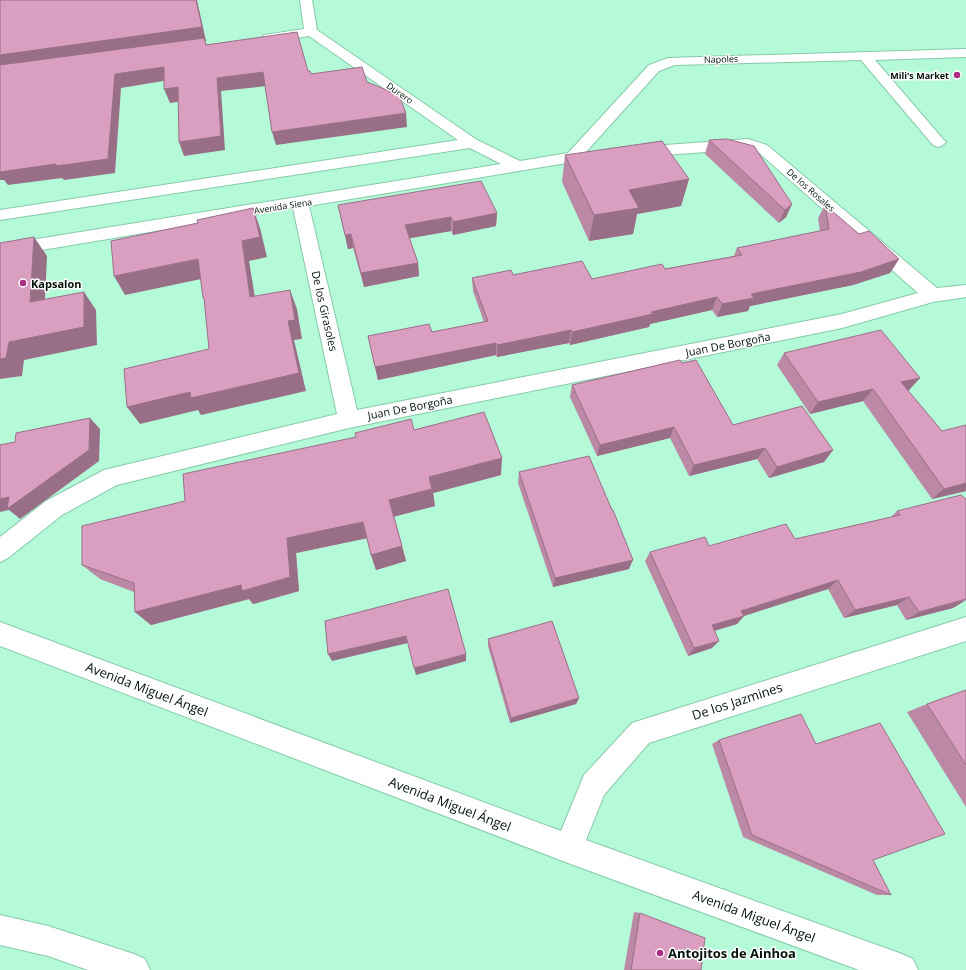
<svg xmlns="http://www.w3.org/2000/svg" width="966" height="970" viewBox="0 0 966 970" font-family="'Open Sans',sans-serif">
<rect width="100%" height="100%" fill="#b4fad8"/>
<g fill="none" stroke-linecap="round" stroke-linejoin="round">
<g stroke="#86caaa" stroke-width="2">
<g id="minor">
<path d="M300 0H312L317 30 477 140 520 161 568 153 649 65 668 58 966 49V57L875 60 943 139 946 142 943 145 938 147 933 145 861 60 675 65 659 71 586 152 600 153 602 156 600 159 573 162 309 206 357 410 842 314 918 293 757 151 747 149 638 157 633 155 630 152 633 149 638 147 748 139 767 145 937 288 966 285V297L933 302 842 328 349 428 117 485 62 515 8 558 0 562V537L46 501 104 470 337 414 293 208 0 257V245L501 164 470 148 0 220V210L458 140 309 36 269 42 264 41 262 38 264 35 304 29Z"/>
<path d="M966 617V641L649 743 604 795 586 840 902 954 913 959 918 970H859L568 863 0 646V622L561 831 584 775 632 723Z"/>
<path d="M0 915 48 926 134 954 145 959 150 970H88L48 956 0 945Z"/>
</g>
</g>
<use href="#minor" fill="#fff" fill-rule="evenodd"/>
</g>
<g fill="#bb88a6">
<path d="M709 140 792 204 786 217 779 223 705 154Z"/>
<path d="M565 155 689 179 681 206 637 214 633 234 589 241 562 182Z"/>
<path d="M338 205 497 213 496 226 453 235 451 231 409 238 418 263 419 276 364 287 353 248 348 249Z"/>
<path d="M825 205 859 234 899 259 890 273 853 285 750 306 748 311 717 317 712 310 650 324 649 327 570 345 569 343 497 357 496 355 378 380 368 336 432 332 484 322 473 291 472 278 513 275 592 279 665 269 734 256 737 248 820 231 818 218Z"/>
<path d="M784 353 920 378 909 390H908L966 491 932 499 863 401 810 414 777 365Z"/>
<path d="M682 363 733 425 833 450 824 462 769 478 757 459 689 476 670 438 597 456 570 397 572 385Z"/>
<path d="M414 430 501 475 433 493 435 506 394 516 406 561 376 570 371 555 367 538 296 553 299 591 253 604 249 599 151 625 135 612 134 592 100 579 82 565 185 501Z"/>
<path d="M519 472 612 510 629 569 553 587 518 483Z"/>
<path d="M897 511 966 600 953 608 906 620 897 605 844 618 828 589 744 616 737 624 715 631 712 648 688 656 645 561 650 552 795 539 891 517Z"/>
<path d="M488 639 579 698 576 704 510 723 488 646Z"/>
<path d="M966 690V807L907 712 927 704Z"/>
<path d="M719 740 873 860 891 895H877L743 837 712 744Z"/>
<path d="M634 912 640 913 701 970H624Z"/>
</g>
<g fill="#996f87">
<path d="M196 0H197L206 41H205L209 51 0 69V55Z"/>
<path d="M164 67 169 80 121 88 115 173 64 180 62 178 8 185 4 180H0V165L56 164 115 74Z"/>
<path d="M263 72 267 86 221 91 225 150 184 156 179 142 217 78Z"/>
<path d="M178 87 183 101 170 103 164 89Z"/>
<path d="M406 113 407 127 276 145 272 132Z"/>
<path d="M689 179 681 206 637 214 633 234 589 241 594 215 629 190Z"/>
<path d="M792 204 786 217 779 223 785 210Z"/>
<path d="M253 208 260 228 267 257 249 261 258 316 250 297 242 241Z"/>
<path d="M497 213 496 226 453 235V222Z"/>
<path d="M451 217V231L406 239 405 225Z"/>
<path d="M351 234 353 248 348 249 345 235Z"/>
<path d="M34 237 47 256 44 320 30 302Z"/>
<path d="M198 259 206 278 125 295 114 276Z"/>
<path d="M899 259 890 273 853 285 750 306 748 311 717 317 722 304 751 294Z"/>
<path d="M418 263 419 276 364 287 361 273Z"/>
<path d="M290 290 297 309 302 339 294 340 306 391 201 415 198 410 140 424 127 407 288 321Z"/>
<path d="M84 292 96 310 97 345 24 360 22 376 0 379V359L9 342Z"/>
<path d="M717 297 712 310 650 324 649 327 570 345 572 332 651 312Z"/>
<path d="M571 330 569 343 497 357V345Z"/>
<path d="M496 343V355L378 380 375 367Z"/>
<path d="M920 378 909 390 891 395 901 382Z"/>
<path d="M873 389 863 401 810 414 818 402Z"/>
<path d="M90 418 100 429 99 461 20 519 9 510 0 512V499L9 497Z"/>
<path d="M674 427 670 438 597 456 600 445Z"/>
<path d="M765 448 757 459 689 476 694 465Z"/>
<path d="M833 450 824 462 769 478 777 467Z"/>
<path d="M502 458 501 475 433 493 435 506 393 517 389 500 429 477Z"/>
<path d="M966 483V491L932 499 944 489Z"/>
<path d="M363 522 368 538 296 553 299 591 253 604 249 599 151 625 135 612 287 538Z"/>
<path d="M402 546 406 561 376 570 371 555Z"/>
<path d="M633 560 629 569 553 587 555 578Z"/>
<path d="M838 580 828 589 734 619 741 611Z"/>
<path d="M909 597 897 605 844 618 855 610Z"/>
<path d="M966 600 953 608 906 620 919 612Z"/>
<path d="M744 616 737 624 706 633 712 625Z"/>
<path d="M406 636 408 643 332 661 328 654Z"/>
<path d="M719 641 712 648 688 656 694 648Z"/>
<path d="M466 654V661L416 675 414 668Z"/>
<path d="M579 698 576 704 510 723 511 718Z"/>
</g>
<g fill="#da9ec1" stroke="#996f87">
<path d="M0 0H196L202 27 0 55Z"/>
<path d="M297 32 308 71H310L311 74 362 67 367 82 399 95 406 113 272 132 263 72 217 78 221 136 179 142 178 87 164 89V67L115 74 108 159 56 166V164L0 172V65L204 38 206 45Z"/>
<path d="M727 139 754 146 792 204 785 210 709 140Z"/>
<path d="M662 141 689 179 629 190 639 208 594 215 565 155Z"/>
<path d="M481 181 497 213 453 222 451 217 405 225 418 263 361 273 351 234 345 235 338 205Z"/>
<path d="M825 205 859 234 869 231 899 259 861 272 751 294 754 298 722 304 717 297 651 312 653 314 572 332 571 330 497 345 496 343 375 367 368 336 429 324 432 332 488 321 472 278 511 270 513 275 582 261 592 279 662 264 665 269 742 255 737 248 829 229Z"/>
<path d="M253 208 260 237 242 241 250 297 290 290 295 320 288 321 299 373 191 398 190 392 127 407 124 369 209 349 204 298H203L198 259 114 276 111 241 198 223 197 220Z"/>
<path d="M34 237 30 302 84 292V327L9 342 6 358 0 359V243Z"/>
<path d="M881 330 920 378 901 382 942 431 966 425V483L944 489 873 389 818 402 784 353Z"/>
<path d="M680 360 682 363 696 360 733 425 802 406 833 450 777 467 765 448 694 465 674 427 600 445 572 385Z"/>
<path d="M484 412 502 458 429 477 432 489 389 500 402 546 371 555 363 522 287 538 290 577 242 591 241 585 135 612 134 583 82 565V526L185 501 183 474 356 437 355 433 411 419 414 430Z"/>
<path d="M90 418 89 450 7 509 9 497 0 499V445L15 442 16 433Z"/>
<path d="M589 456 612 510H613L633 560 555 578 519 472Z"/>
<path d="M961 495 966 499V599L919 612 909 597 855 610 838 580 741 611 744 616 712 625 719 641 694 648 650 552 705 537 709 546 786 524 795 539 900 515 897 511Z"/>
<path d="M448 589 466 654 414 668 406 636 328 654 325 621Z"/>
<path d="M552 621 579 698 511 718 488 639Z"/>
<path d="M966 690V765L927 704Z"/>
<path d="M801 714 816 744 880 723 945 834 873 860 891 895 752 835 719 740Z"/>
<path d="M640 913 705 938 701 970H631Z"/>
</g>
<g fill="#a92f83" stroke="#fff" stroke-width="1.5">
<circle cx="957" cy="75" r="4"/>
<circle cx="23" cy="283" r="4"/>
<circle cx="660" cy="953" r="4"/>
</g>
<g text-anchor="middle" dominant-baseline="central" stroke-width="3" stroke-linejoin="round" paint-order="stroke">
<g font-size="9" fill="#001207" stroke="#fff">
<text transform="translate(721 59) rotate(-2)">Napoles</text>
<text transform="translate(400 93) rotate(35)">Durero</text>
<text transform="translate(811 190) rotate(41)">De los Rosales</text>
<text transform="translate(283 206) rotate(-9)">Avenida Siena</text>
</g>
<g font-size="9" font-weight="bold" fill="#001207" stroke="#fff" text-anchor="end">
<text x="949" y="75">Mili's Market</text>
</g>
<g font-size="11" font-weight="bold" fill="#001207" stroke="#fff" text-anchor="start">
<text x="31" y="283">Kapsalon</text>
</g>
<g font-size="11" fill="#001207" stroke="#fff">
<text transform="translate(325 311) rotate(77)">De los Girasoles</text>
<text transform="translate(728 344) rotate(-11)">Juan De Borgoña</text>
<text transform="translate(410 407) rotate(-11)">Juan De Borgoña</text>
</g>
<g font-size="13" fill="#001207" stroke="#fff">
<text transform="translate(147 689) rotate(21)">Avenida Miguel Ángel</text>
<text transform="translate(737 701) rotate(-18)">De los Jazmines</text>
<text transform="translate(450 804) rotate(21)">Avenida Miguel Ángel</text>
<text transform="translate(754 916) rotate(20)">Avenida Miguel Ángel</text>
</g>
<g font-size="13" font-weight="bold" fill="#001207" stroke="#fff" text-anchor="start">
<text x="668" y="953">Antojitos de Ainhoa</text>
</g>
</g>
</svg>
